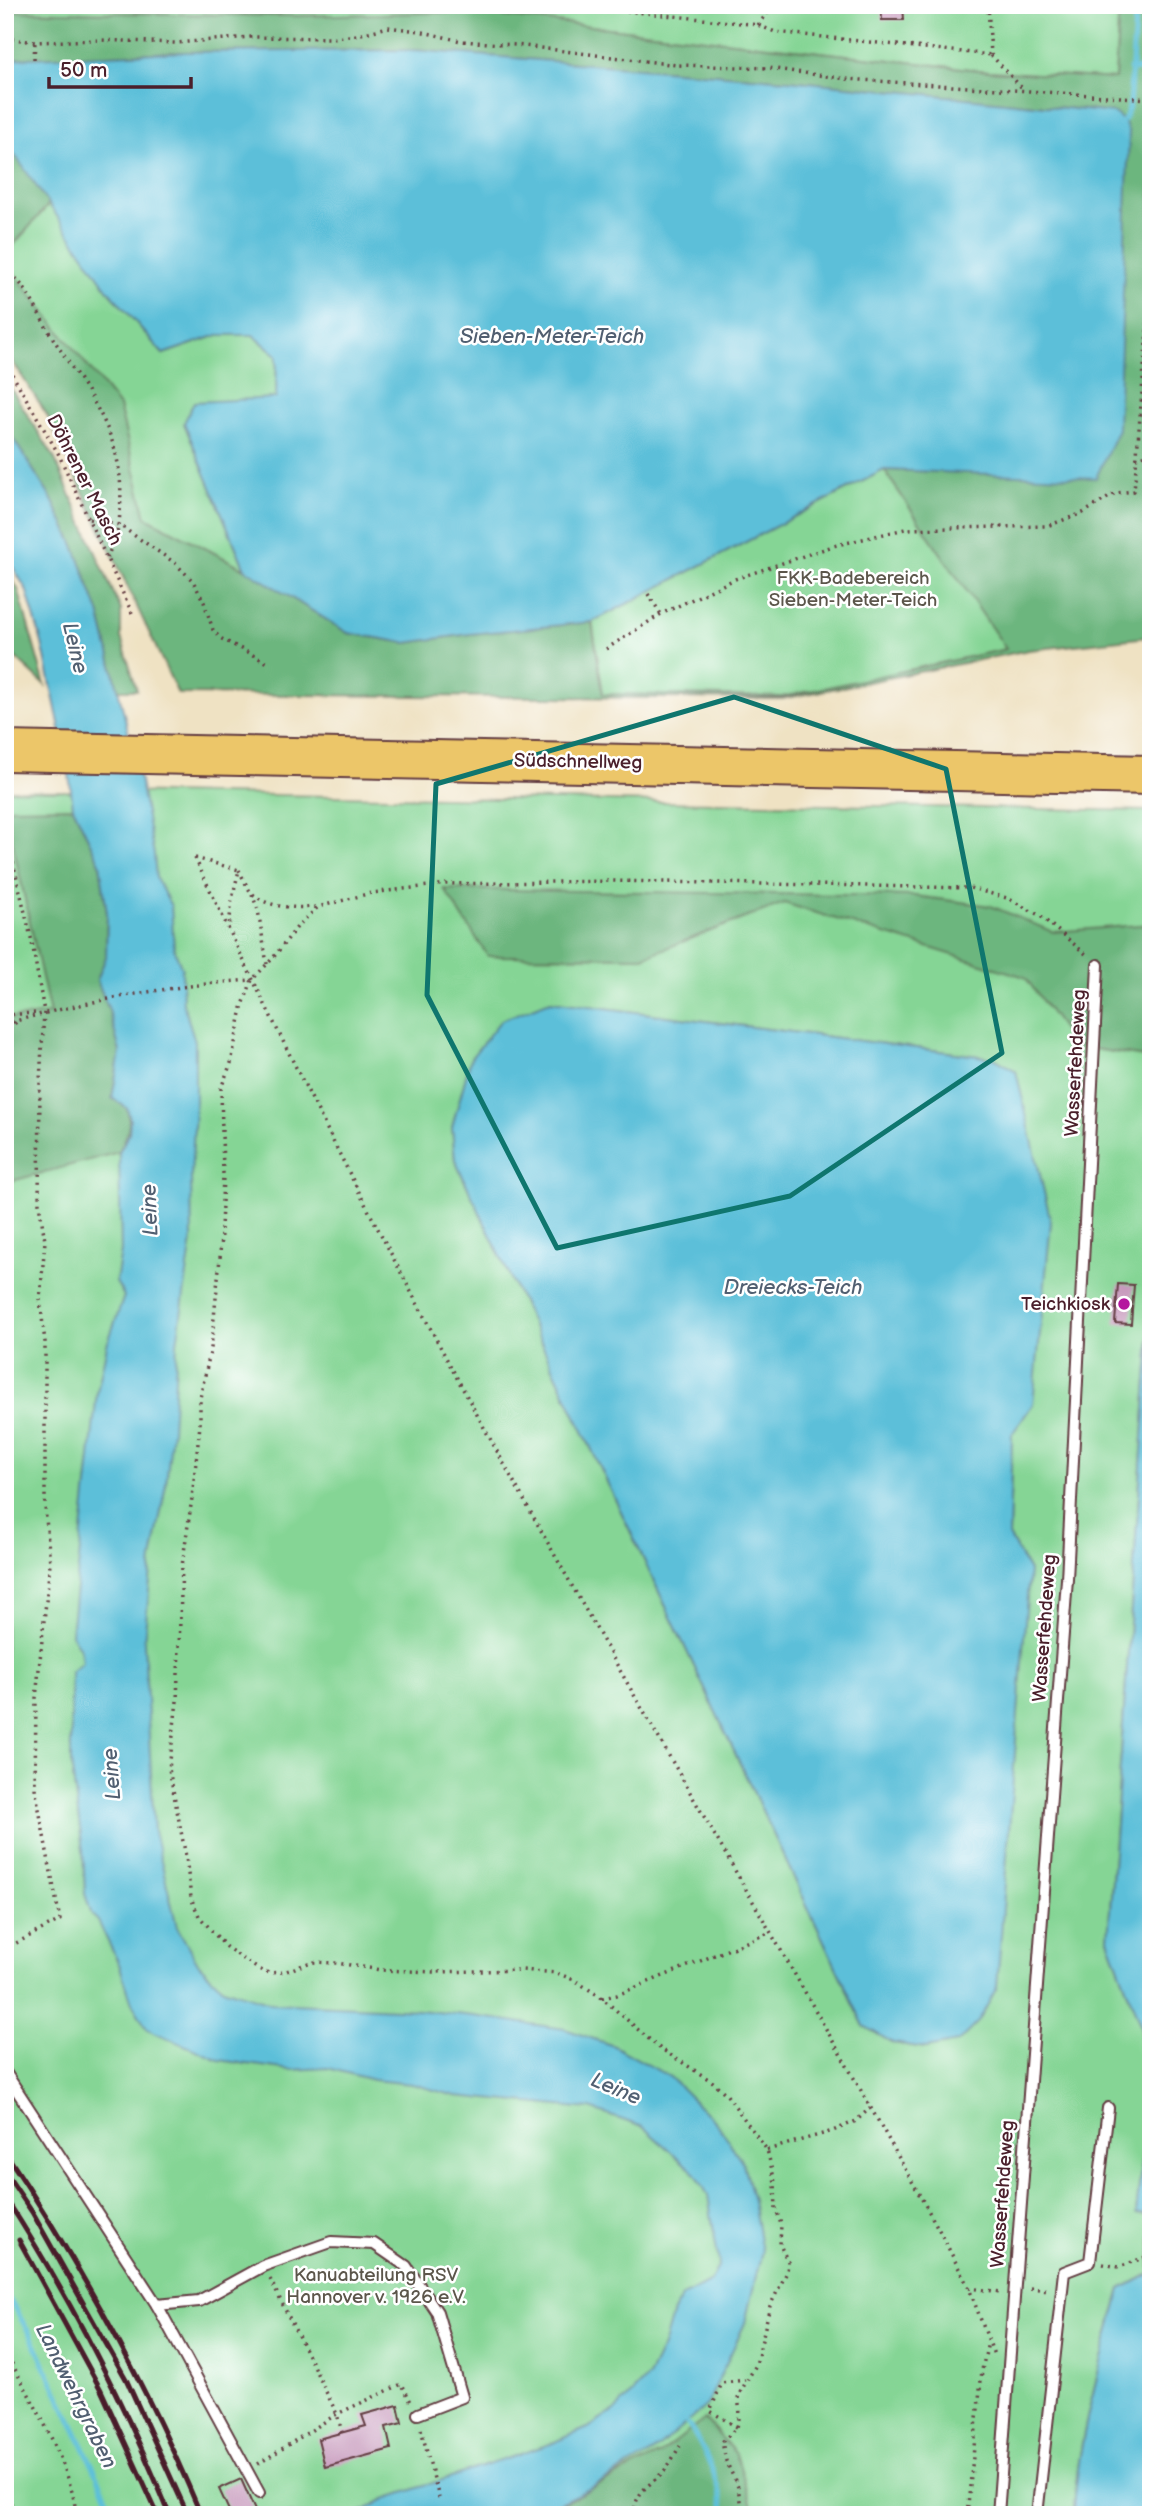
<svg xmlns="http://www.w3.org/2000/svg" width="1156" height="2520" viewBox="0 0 1156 2520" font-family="'Balsamiq Sans',sans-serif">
<rect width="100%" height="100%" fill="#fff"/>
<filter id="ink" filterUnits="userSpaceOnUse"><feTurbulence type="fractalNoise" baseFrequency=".0143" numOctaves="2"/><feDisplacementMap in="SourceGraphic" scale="14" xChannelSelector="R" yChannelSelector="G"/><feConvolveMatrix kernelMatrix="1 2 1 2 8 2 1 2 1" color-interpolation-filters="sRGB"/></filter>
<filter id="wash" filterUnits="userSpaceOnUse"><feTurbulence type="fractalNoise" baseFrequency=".00686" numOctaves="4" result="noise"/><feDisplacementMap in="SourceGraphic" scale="28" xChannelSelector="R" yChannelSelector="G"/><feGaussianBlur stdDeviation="1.57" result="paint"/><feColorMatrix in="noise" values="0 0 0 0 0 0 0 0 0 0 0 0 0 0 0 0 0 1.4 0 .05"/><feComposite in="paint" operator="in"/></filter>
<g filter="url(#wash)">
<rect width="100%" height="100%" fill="#efe2c3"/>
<g fill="#85d595" stroke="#687a60" stroke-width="2" fill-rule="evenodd">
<path d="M5 5H1119L1115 79 988 71 466 12 294 16 5 11Z"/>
<path d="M50 203 108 290 163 354 218 335H253L277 355 276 398 242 401 184 423 245 569 145 517 119 406 5 262V253Z"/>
<path d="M884 470 1007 649 782 697 603 694 592 622Z"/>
<path d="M5 790 1151 811V1322L1108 1939 1141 2027 1146 2122 1136 2214 1151 2215V2273L1121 2289C1102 2359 1076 2442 1074 2515H5ZM550 1001 994 1058 1016 1071 1033 1404 1012 1433 1009 1536 1029 1571 926 2048 893 2043 864 2026 455 1160 452 1127Z"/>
</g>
<g fill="#6cb67e" stroke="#5b6a54" stroke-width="2">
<path d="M1119 5H1151V639L1148 637 1029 650 782 699 178 694 47 415 5 350V262L119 406 146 517 245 569 348 633 406 643 470 634 592 622 603 694 782 697 1006 649 884 470 1096 477 1114 113 788 80 414 50 182 52 5 59V11L294 16 466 12 988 71 1115 79Z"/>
<path d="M5 146 10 148 50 203 5 255Z"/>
<path d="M5 379 54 457 121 610V637L137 690H118L99 612 73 543 51 498 5 426Z"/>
<path d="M5 567 18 589 45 685 5 648Z"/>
<path d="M73 807 100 863 107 913 106 958 97 980 109 1010 120 1052 112 1098 127 1108C132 1126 127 1136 119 1152L5 1183V1019L50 1014 5 808Z"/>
<path d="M444 889 915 896 991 906 1053 932 1151 924V1058L1075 1046 1025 977 784 903 643 957 488 956Z"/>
<path d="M705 2419 736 2454 755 2515H539L658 2455Z"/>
</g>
<g fill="#5bbfd9" stroke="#526f82" stroke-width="2">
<path d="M414 50 788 80 1114 113 1124 121 1129 133 1118 429 1096 478 884 470 592 622 470 634 406 643 348 633 245 569 184 423 194 402 276 398 277 355 253 335H218L163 354 108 290 10 148 5 146V59L182 52Z"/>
<path d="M5 426 51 498 73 543 99 612 138 771 154 854 156 878 171 906 174 948 182 969 183 1003 195 1041V1111L191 1176 192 1240 177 1343 172 1431 166 1484 152 1560 144 1642 154 1831 177 1927 199 1965 223 1988 271 2003 419 2010 474 2016 565 2029 614 2046 670 2077 718 2125 743 2163 753 2201 762 2251 745 2323 707 2405 652 2453 591 2488 534 2515H356L385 2499 550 2444 588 2428 617 2409 648 2377 663 2346 673 2312 683 2296 711 2281 719 2264 708 2195 696 2174 643 2127 590 2109 456 2096 412 2084 373 2080 328 2068 290 2070 219 2060 147 2029 132 2003 119 1964 98 1921 92 1915 85 1894 83 1850 71 1763V1672L82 1662 80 1649 71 1634 97 1392 107 1345 124 1296 116 1282 121 1251 119 1152 129 1133 130 1119 127 1108 112 1098 120 1052 109 1010 97 980 106 957 107 913 100 863 73 807 68 766 42 643 26 589 5 554Z"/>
<path d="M550 1001 994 1058 1016 1071 1051 1222 1033 1404 1012 1434 1009 1536 1029 1571 997 1987 979 2021 958 2042 926 2048 893 2043 864 2026 455 1160 452 1127 471 1058 501 1020Z"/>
<path d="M1151 1322V2215L1136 2214 1146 2122 1141 2027 1108 1939Z"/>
<path d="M1151 2273V2515H1074C1076 2442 1102 2359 1121 2289Z"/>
</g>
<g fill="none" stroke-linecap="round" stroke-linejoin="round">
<g stroke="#5bbfd9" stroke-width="5">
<path d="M1130 69 1146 70"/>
<path d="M1124 121 1129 107 1136 5"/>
<path d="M5 2292 31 2336 116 2515"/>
<path d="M684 2419C704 2446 720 2481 725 2515"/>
</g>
</g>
<g id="blocks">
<g fill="#c698bb">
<path d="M881 5H903L904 20H882Z"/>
<path d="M1118 1284 1134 1285 1131 1324 1115 1323Z"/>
<path d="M398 2405 402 2423 386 2427 391 2449 325 2467 318 2439 366 2426 362 2415Z"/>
<path d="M241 2479 257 2515H231L219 2489Z"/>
</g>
</g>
</g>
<g filter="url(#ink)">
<use href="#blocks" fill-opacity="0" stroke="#633c42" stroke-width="2"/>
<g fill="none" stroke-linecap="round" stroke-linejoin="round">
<g stroke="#633c42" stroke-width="14">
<g id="lane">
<path d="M5 2072 157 2305 199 2301 263 2266 331 2242 374 2244 406 2266 437 2312 462 2397 418 2414"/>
<path d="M157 2305 259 2493"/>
<path d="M998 2515 1067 1579 1098 965"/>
<path d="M1037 2515 1064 2272 1090 2262 1108 2108"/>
</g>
</g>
<g stroke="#633c42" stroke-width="42">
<path id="highway" d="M5 751 1151 775"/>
</g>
<g stroke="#633c42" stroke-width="3.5" stroke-dasharray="2 5" stroke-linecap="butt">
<path d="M279 5H295"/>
<path d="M571 5 758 25 775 32 991 55"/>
<path d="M988 5 991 55"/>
<path d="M758 25 768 12 767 5"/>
<path d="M5 38 35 42 100 40 175 43 251 37 334 38 357 35 388 27 419 31 461 41 516 45 677 65 769 68 846 79 1151 99"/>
<path d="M991 55 1023 89"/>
<path d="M34 59 35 42"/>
<path d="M5 269C26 283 36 310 48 330 89 398 130 436 119 522 118 534 111 547 107 558"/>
<path d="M5 362 58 453 132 613"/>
<path d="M1136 458 1151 454"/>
<path d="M89 519 119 525 175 563 193 581 204 602 213 630 220 638 268 663"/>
<path d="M648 594 661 614"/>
<path d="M606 649 661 614 735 579 833 546 905 529 1047 526 1083 513 1116 493 1134 491 1151 281"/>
<path d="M5 828 32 942 44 1012 40 1081 39 1203 45 1241 40 1300 45 1342V1507L50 1563 36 1698 35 1788 60 1920 5 1949"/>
<path d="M195 858C297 1076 407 1290 524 1500 660 1745 804 1985 939 2230L969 2288 994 2355"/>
<path d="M195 858 239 870 232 899 229 928"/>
<path d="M239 870C242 876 246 885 250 891 266 909 295 908 316 907"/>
<path d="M252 894 258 910 267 964"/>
<path d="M5 1015 35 1013"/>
<path d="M5 1024C85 1001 167 986 251 980"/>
<path d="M5 1034 18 1020"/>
<path d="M602 1998 617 1995 771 1932"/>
<path d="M767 2150 833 2131 856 2121 870 2108"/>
<path d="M1103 2264 1119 2267 1151 2255"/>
<path d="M270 2279 337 2414 342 2432"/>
<path d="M969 2288 1001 2292"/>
<path d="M1030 2288 1050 2290"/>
<path d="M5 2351C28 2394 73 2467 76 2515"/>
<path d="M737 2427 710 2411 722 2383 745 2380"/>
<path d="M421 2429 439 2498"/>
<path d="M258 2464 337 2414 402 2384 411 2402"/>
<path d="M5 2499 26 2515"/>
<path d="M633 2515C637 2491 645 2489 661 2474 669 2467 674 2455 680 2446"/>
<path d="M742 2515 738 2487 726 2461 722 2442 737 2427 740 2414 738 2396 756 2365 770 2306 787 2272 788 2262 780 2245 781 2224 776 2210 775 2182 767 2150 726 2094 713 2082 658 2047 602 1998 576 1981 557 1973 522 1970 435 1972 381 1970 337 1963 311 1962 284 1972 269 1973 258 1969 226 1947 199 1916 191 1898 186 1857 169 1769 177 1701 182 1566 192 1498 200 1425V1398L211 1348 220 1258 223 1174 221 1088 231 1063 242 1008 252 980 273 958 297 927 318 907 371 893 446 884 612 881 970 888 1007 898 1039 915 1087 955"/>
<path d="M967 2515 982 2370 988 2342"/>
</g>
<use href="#lane" stroke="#fff" stroke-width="10"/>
<use href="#highway" stroke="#ecc669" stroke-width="38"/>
<g stroke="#4a1f2b" stroke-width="5">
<path d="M5 2152C81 2266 148 2388 201 2515"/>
<path d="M5 2172 32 2212 126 2379 188 2515"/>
<path d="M5 2197C70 2297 125 2405 170 2515"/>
<path d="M19 2240 101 2390 158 2515"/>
</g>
</g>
</g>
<path fill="none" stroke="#0f766e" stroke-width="5" stroke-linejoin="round" d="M734 697 946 769 1002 1053 790 1196 557 1248 427 995 436 784Z"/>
<circle fill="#b5179e" stroke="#fff" stroke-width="2.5" cx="1124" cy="1304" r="7"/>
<g text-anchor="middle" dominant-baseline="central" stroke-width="5" stroke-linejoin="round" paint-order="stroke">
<g font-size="19" fill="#4a1f2b" stroke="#fff">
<text transform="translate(84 480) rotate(63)">Döhrener Masch</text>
<text transform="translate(578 762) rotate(1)">Südschnellweg</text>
<text transform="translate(1076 1063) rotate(-87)">Wasserfehdeweg</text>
<text transform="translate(1045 1628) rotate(-86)">Wasserfehdeweg</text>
<text transform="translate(1003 2194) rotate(-86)">Wasserfehdeweg</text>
</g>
<g font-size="19" fill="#5c564b" stroke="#fff">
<text x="853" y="578">FKK-Badebereich<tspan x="853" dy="22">Sieben-Meter-Teich</tspan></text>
<text x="376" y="2275">Kanuabteilung RSV<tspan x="376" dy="22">Hannover v. 1926 e.V.</tspan></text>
</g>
<g font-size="19" fill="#4a1f2b" stroke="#fff" text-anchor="end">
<text x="1110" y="1304">Teichkiosk</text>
</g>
<g font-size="21" font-style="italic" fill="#515f71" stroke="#fff">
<text x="552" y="336">Sieben-Meter-Teich</text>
<text transform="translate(75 648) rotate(77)">Leine</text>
<text transform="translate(150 1210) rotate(-92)">Leine</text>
<text x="793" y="1287">Dreiecks-Teich</text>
<text transform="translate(112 1774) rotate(-94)">Leine</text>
<text transform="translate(616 2089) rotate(23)">Leine</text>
<text transform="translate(76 2396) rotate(64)">Landwehrgraben</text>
</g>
</g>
<rect width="1156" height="2520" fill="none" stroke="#fff" stroke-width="28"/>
<path d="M49 77v10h142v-10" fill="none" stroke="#4a1f2b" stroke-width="3.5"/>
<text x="60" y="77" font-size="21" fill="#4a1f2b" stroke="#ffffff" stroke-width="5" paint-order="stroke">50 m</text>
</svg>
